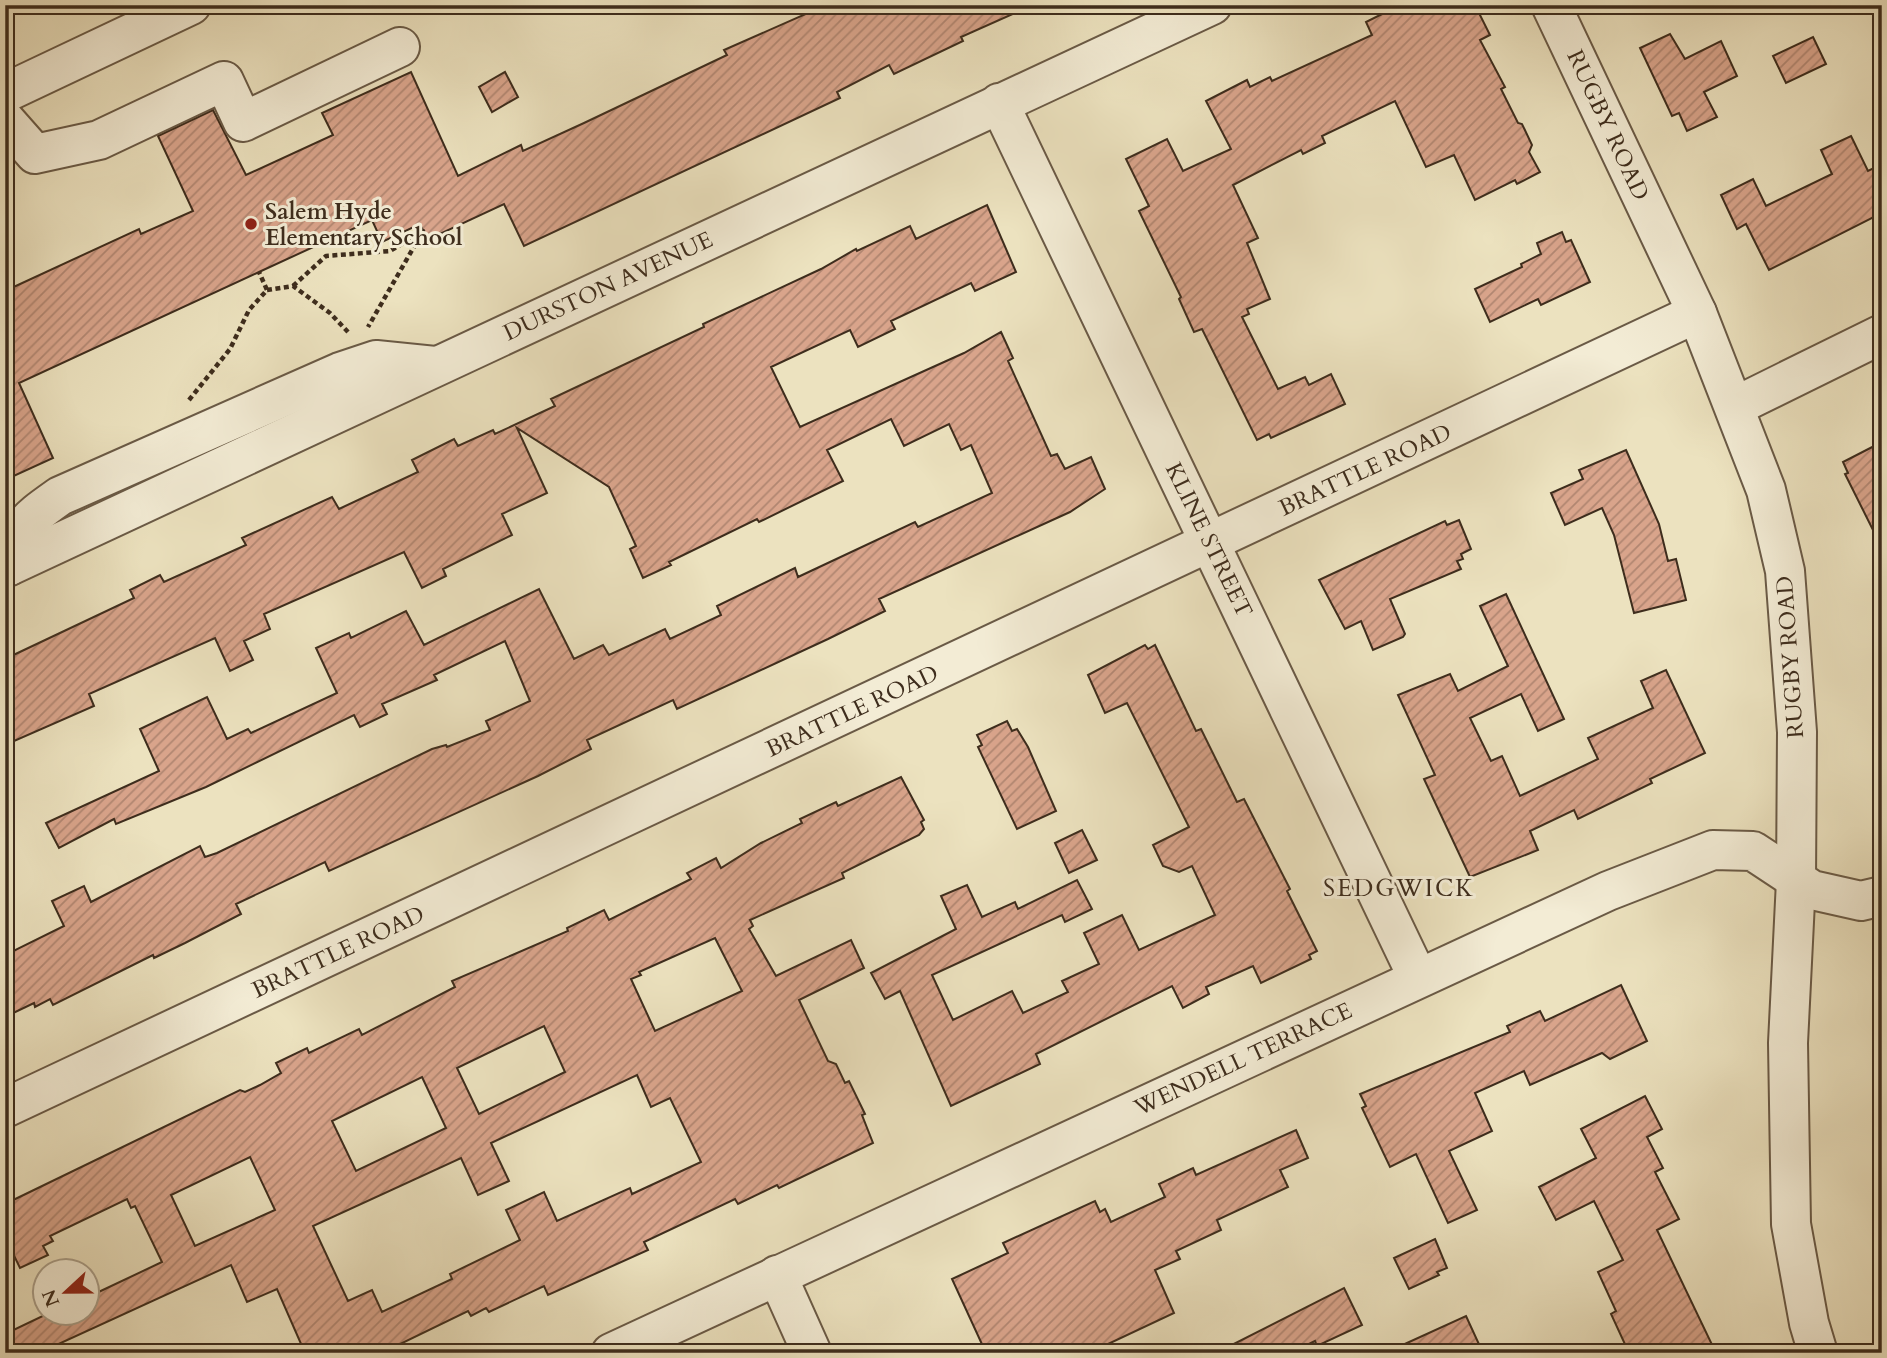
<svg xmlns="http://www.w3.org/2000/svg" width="1887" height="1358" viewBox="0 0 1887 1358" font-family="Cardo,serif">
<defs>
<pattern id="building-hatch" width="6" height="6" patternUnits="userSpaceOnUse" patternTransform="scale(1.75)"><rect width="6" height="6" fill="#d9a48b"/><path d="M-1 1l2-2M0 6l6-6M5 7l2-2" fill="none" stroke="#b18671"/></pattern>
</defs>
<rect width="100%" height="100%" fill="#ece2bf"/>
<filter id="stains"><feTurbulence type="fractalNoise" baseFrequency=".00286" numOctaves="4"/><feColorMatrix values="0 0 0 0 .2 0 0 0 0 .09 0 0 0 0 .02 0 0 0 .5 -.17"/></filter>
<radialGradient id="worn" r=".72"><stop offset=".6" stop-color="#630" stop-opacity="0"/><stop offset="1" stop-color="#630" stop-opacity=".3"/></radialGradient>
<g fill="url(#building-hatch)" stroke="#3e2d1d" stroke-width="2" fill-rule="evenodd">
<path d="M826 5H1033L961 37 963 41 894 74 889 65 837 92 840 98 524 246 504 204 427 240 420 224 382 242 372 220 259 272 19 383 53 458 5 480V291L139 229 141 234 193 211 158 136 213 110 246 175 333 135 322 113 411 72 458 176 521 145 523 151 584 123 727 55 724 50Z"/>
<path d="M1400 5H1475L1490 35 1480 40 1505 87 1501 89 1518 123 1522 124 1532 145 1529 152 1540 172 1517 184 1515 180 1475 200 1454 155 1426 167 1395 101 1322 136 1325 143 1303 154 1301 150 1233 185 1258 238 1247 243 1270 299 1247 309 1249 314 1242 317 1278 389 1305 377 1309 385 1331 374 1345 404 1271 438 1269 434 1257 440 1202 329 1194 332 1179 299 1181 297 1139 211 1149 206 1126 159 1167 139 1183 171 1231 149 1206 101 1247 80 1250 87 1270 77 1272 81 1372 35 1366 22Z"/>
<path d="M1670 34 1685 59 1721 41 1737 76 1704 92 1717 117 1687 131 1679 113 1672 116 1640 48Z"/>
<path d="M1813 37 1826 64 1786 83 1773 56Z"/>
<path d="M505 72 518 97 492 112 479 87Z"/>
<path d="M1851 136 1868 171 1882 164V213L1769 270 1746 224 1737 229 1721 195 1753 179 1766 206 1832 174 1821 150Z"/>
<path d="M987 205 1016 272 975 291 971 283 891 321 895 329 858 347 850 330 771 367 800 427 964 353 1001 332 1013 358 1008 361 1051 456 1057 454 1065 469 1091 457 1105 489 1070 512 879 599 885 611 828 639 677 709 673 700 587 740 591 749 538 776 329 871 325 862 236 904 241 914 185 943 154 958 153 955 53 1005 50 999 35 1007 34 1003 5 1017V955L64 926 52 901 84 886 91 902 200 846 205 857 217 853 432 749 446 745 447 747 490 730 486 721 530 701 505 641 434 675 437 680 382 704 387 714 360 727 354 715 206 787 116 824 114 819 59 848 46 823 159 771 140 729 207 697 227 739 248 729 251 733 337 693 316 648 349 633 351 638 406 611 424 645 539 589 574 659 603 645 609 655 665 629 670 639 721 615 717 606 795 568 798 577 915 522 918 527 992 493 971 445 961 450 949 424 904 446 891 419 827 450 843 481 759 522 757 519 669 562 671 565 643 578 630 549 636 546 609 487 517 428 547 493 502 514 512 535 443 569 446 576 422 588 404 552 264 614 270 629 244 641 253 660 230 671 215 638 89 694 94 706 5 745V659L134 598 130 590 160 575 164 582 246 545 242 538 332 497 339 509 418 472 412 460 454 439 458 446 493 430 495 434 555 406 551 399 704 327 703 324 821 269 856 249 857 251 910 226 916 239Z"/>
<path d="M1562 232 1566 242 1571 240 1590 282 1541 305 1538 299 1490 322 1475 289 1522 267 1521 264 1541 254 1537 243Z"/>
<path d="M1882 442V548L1845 474 1848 473 1843 462Z"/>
<path d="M1626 450 1659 524 1668 561 1676 559 1686 600 1634 613 1614 535 1602 508 1565 525 1551 493 1583 479 1579 470Z"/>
<path d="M1459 520 1471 549 1461 554 1463 559 1457 561 1461 569 1390 599 1405 634 1403 637 1373 650 1361 621 1345 629 1319 580 1445 521 1447 525Z"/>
<path d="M1506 594 1564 719 1538 731 1521 694 1470 718 1491 761 1502 756 1520 796 1598 759 1588 738 1653 708 1641 681 1666 670 1705 753 1650 779 1652 783 1578 819 1574 810 1530 831 1538 850 1470 877 1424 779 1435 775 1398 695 1450 674 1458 691 1508 666 1480 606Z"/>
<path d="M1145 645 1148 649 1155 645 1196 731 1201 729 1237 802 1244 799 1290 889 1287 891 1317 951 1309 955 1311 959 1261 983 1253 966 1206 987 1209 994 1183 1008 1172 986 1036 1054 1040 1064 951 1106 900 991 885 999 871 973 956 929 941 896 967 885 982 917 1015 902 1018 909 1077 880 1092 909 1065 922 1062 915 932 975 953 1020 1012 991 1023 1013 1068 992 1062 981 1099 964 1084 933 1122 915 1139 950 1215 915 1192 866 1179 872 1163 866 1153 845 1189 827 1127 703 1105 713 1088 675Z"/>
<path d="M1007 721 1012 731 1017 729 1028 747 1056 811 1017 829 978 747 982 745 977 735Z"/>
<path d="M901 777 924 820 921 822 924 829 919 835 842 873 844 878 750 920 753 926 749 929 776 976 851 940 864 968 799 1000 828 1061 836 1064 845 1083 849 1081 865 1114 862 1115 873 1143 779 1188 777 1185 738 1204 735 1199 644 1242 648 1250 548 1295 544 1286 489 1312 486 1308 471 1316 468 1311 398 1345 401 1353H305L277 1289 247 1302 231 1265 39 1353H12L5 1334 51 1312H88V1297L162 1262 135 1206 131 1208 127 1199 50 1236 53 1241 43 1246 48 1255 20 1268 5 1237V1204L240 1090 245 1092 260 1085 281 1073 276 1063 307 1048 309 1053 359 1029 362 1035 455 987 452 981 568 931 567 928 604 910 609 920 691 879 687 873 716 858 721 868 761 843 802 823 800 819 836 802 838 806ZM715 938 742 991 655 1031 631 979 641 975 639 972ZM544 1026 565 1072 479 1114 457 1068ZM637 1075 651 1107 670 1098 701 1162 632 1194 630 1188 557 1221 544 1192 506 1210 520 1240 450 1274 452 1279 382 1312 372 1290 348 1301 313 1226 461 1158 478 1195 509 1181 491 1143ZM422 1077 446 1128 356 1171 332 1121ZM250 1157 275 1210 195 1246 171 1195Z"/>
<path d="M1082 830 1097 860 1069 873 1055 843Z"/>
<path d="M1621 985 1647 1041 1610 1059 1602 1053 1530 1085 1524 1071 1475 1093 1492 1131 1449 1151 1477 1210 1448 1223 1416 1154 1390 1167 1362 1108 1366 1106 1360 1094 1510 1032 1507 1026 1540 1011 1545 1021Z"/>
<path d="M1645 1096 1662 1129 1647 1137 1663 1168 1655 1172 1679 1219 1657 1230 1716 1353H1629L1611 1314 1616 1311 1598 1272 1623 1260 1594 1201 1556 1220 1539 1187 1596 1158 1581 1129Z"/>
<path d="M1296 1130 1308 1158 1280 1170 1288 1187 1217 1220 1221 1230 1176 1251 1180 1259 1155 1270 1174 1313 1089 1353H986L952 1279 1008 1253 1003 1243 1095 1201 1100 1212 1105 1209 1111 1222 1165 1197 1159 1184 1193 1168 1196 1175Z"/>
<path d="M1435 1239 1447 1268 1437 1272 1439 1275 1409 1289 1394 1258Z"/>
<path d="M1344 1288 1362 1325 1317 1346 1315 1341 1291 1353H1216Z"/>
<path d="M1466 1316 1483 1353H1385Z"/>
</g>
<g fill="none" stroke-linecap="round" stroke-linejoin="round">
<g stroke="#6a5a46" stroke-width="42">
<g id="minor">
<path d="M1551 5 1697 313 1766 490 1785 571 1797 732 1796 881 1788 1043 1791 1224 1809 1323 1818 1353"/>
<path d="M5 93 191 5"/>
<path d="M999 103 1418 978"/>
<path d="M5 120 35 154 99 140 224 81 243 122 400 47"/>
<path d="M1736 406 1882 334"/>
<path d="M9 566C19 524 25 521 60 496L340 372 376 360 435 366"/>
<path d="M5 568 1212 5"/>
<path d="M5 1108 1697 313"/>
<path d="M777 1275 812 1353"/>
<path d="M611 1353 1608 891 1713 850 1753 851 1812 890 1861 901 1882 896"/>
</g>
</g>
<g stroke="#3e2d1d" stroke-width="4.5" stroke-dasharray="5 3.5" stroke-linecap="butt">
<path d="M293 286 326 256 390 251 423 231 368 327"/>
<path d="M267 290 293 286 330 313 348 332"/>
<path d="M189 400 230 349 249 310 267 290 259 272"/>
</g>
<use href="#minor" stroke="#f3ecd5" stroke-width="38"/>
</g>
<circle fill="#8f2418" stroke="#f3ecd5" stroke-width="2.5" cx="251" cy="224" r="7"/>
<g text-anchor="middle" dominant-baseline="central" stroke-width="6" stroke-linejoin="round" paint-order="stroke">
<g font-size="23" fill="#3e2d1d" stroke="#f3ecd5">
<text transform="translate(1608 125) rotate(65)">RUGBY ROAD</text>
<text transform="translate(608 286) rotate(-25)">DURSTON AVENUE</text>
<text transform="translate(1365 470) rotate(-25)">BRATTLE ROAD</text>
<text transform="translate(1209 540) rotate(64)">KLINE STREET</text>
<text transform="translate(1790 657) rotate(-94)">RUGBY ROAD</text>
<text transform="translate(852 711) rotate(-25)">BRATTLE ROAD</text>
<text transform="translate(338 952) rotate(-25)">BRATTLE ROAD</text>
<text transform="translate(1243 1059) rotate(-25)">WENDELL TERRACE</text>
</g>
<g font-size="23" font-weight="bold" fill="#3e2d1d" stroke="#f3ecd5" text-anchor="start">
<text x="265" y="211">Salem Hyde<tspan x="265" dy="26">Elementary School</tspan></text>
</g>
<g font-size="24" letter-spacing="2" fill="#3e2d1d" stroke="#f3ecd5">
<text x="1399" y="888">SEDGWICK</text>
</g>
</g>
<rect width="1887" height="1358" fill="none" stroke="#ece2bf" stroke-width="28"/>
<rect x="7" y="7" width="1873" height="1344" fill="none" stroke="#3e2d1d" stroke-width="3.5"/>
<rect x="14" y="14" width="1859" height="1330" fill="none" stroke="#3e2d1d" stroke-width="2"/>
<g transform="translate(66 1292) rotate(248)"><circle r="33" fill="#f3ecd5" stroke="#aba08b" stroke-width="2"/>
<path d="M0-5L12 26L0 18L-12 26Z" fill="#8f2418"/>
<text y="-10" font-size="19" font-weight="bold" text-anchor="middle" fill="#3e2d1d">N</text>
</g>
<rect width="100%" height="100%" filter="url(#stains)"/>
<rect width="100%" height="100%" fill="url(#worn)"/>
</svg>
